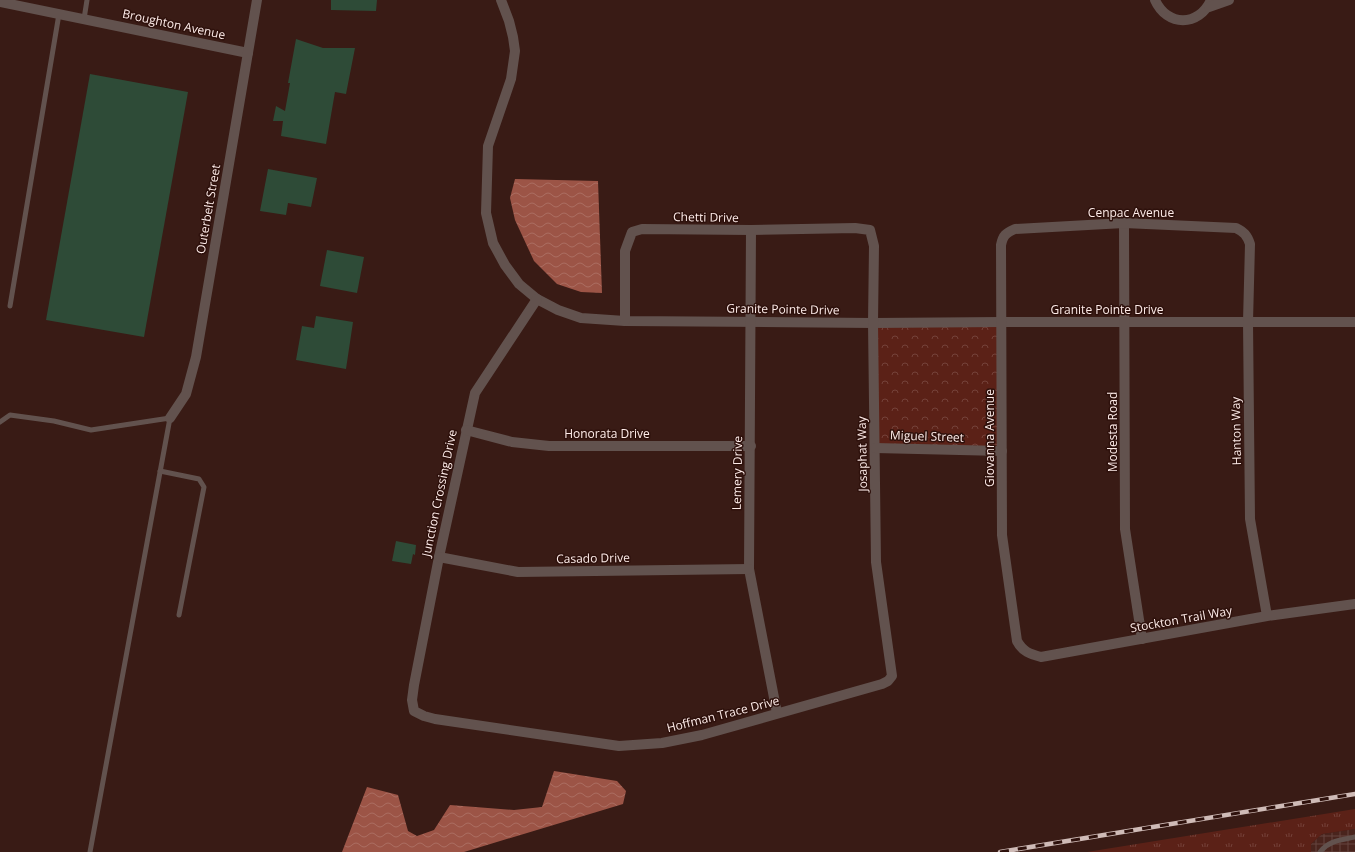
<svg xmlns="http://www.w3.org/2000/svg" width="1355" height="852" viewBox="0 0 1355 852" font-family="'Open Sans',sans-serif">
<defs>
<pattern id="industrial-grid" width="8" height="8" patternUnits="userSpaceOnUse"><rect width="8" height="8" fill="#49241d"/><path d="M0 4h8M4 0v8" fill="none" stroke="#64443e"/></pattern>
<pattern id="grass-tufts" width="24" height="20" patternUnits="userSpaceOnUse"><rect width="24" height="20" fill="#5b2117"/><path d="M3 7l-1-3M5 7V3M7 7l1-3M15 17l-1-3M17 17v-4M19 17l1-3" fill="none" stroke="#744139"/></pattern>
<pattern id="park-crowns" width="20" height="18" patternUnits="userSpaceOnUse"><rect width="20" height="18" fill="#5b2117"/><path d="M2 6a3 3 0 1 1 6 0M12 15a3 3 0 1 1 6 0" fill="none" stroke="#744139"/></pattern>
<pattern id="water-waves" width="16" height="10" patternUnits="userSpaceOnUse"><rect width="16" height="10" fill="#9c5446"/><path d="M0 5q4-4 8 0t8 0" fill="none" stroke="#ab6d61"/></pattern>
</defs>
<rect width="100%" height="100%" fill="#391b15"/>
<path fill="url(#industrial-grid)" d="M1355 829V852H1311V844L1322 834Z"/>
<path fill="url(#grass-tufts)" d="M1355 809V829L1322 834 1311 844V852H1087Z"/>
<path fill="url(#park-crowns)" d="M1001 322 1002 451 875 448 873 323Z"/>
<g fill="url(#water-waves)">
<path d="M515 179 598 181 602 293 581 292 557 284 534 261 515 220 510 198Z"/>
<path d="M554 771 617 781 626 791 623 804 464 852H342L367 787 398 795 408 831 417 836 434 830 450 805 514 810 542 807Z"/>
</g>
<g fill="#2e4b37">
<path d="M331 0H377L376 11 331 10Z"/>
<path d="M296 39 323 48H355L346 94 335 92 326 144 281 136 283 121H273L276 106 285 111 290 83H288Z"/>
<path d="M90 74 188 92 144 337 46 320Z"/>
<path d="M268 169 317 178 311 207 288 203 286 215 260 211Z"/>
<path d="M327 250 364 257 357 293 320 286Z"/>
<path d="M316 316 353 322 346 369 296 360 302 326 314 328Z"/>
<path d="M396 541 416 545 415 555 413 554 411 564 392 561Z"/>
</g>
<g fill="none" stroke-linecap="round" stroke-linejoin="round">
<g stroke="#62524e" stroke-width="5">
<path d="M84 19 87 0"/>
<path d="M10 306 59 14"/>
<path d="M0 422 10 415 54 421 91 430 170 418 90 852"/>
<path d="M160 471 199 479 204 487 179 615"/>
<path d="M1320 852C1329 840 1342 840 1355 837"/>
</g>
<g stroke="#62524e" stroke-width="10">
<path d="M501 0 509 21 513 37 515 51 511 79 488 146 486 213 493 243 505 265 519 284 537 299 558 310 581 318 625 321 873 323 1001 322H1355"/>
<path d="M1155 0C1167 27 1199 27 1211 0"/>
<path d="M0 2 248 53"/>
<path d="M1209 7 1229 0"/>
<path d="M1124 223 1125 529 1142 639"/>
<path d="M751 230 749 569 777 713"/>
<path d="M537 299 475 393 439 557 414 685 412 700 414 711 424 716 435 719 619 746 662 743 702 735 882 684 888 681 892 676 876 562 873 323 874 246 870 230 855 228 751 230 642 229 632 232 625 251V321"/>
<path d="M170 418 186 394 196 357 257 0"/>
<path d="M466 430 512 442 549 446H751"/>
<path d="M875 448 1002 451"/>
<path d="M439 557 518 572 749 569"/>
<path d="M1267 616 1250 519 1248 322 1250 244C1247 235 1244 232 1236 228L1124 223 1015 229C1006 233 1003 235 1001 245L1002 535 1017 641C1023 652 1030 654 1041 657L1267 616 1355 604"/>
</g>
<g stroke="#cfbbb7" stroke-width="4.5">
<path id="rail" d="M1000 852 1355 794"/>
</g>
<use href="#rail" stroke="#2e110c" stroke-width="3" stroke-dasharray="9" stroke-linecap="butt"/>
</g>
<g text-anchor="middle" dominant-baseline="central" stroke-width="3" stroke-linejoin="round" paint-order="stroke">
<g font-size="12" fill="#feece9" stroke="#2e110c">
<text transform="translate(174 24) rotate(12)">Broughton Avenue</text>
<text transform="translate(208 209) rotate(-80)">Outerbelt Street</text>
<text x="1131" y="212">Cenpac Avenue</text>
<text transform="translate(706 217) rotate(1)">Chetti Drive</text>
<text transform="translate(783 309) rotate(1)">Granite Pointe Drive</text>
<text x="1107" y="309">Granite Pointe Drive</text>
<text transform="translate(1236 431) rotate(-91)">Hanton Way</text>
<text transform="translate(1112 432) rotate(-90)">Modesta Road</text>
<text x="607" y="433">Honorata Drive</text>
<text transform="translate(927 436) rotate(2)">Miguel Street</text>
<text transform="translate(989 438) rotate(-90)">Giovanna Avenue</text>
<text transform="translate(862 454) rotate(-91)">Josaphat Way</text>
<text transform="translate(737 473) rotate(-89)">Lemery Drive</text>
<text transform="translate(439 493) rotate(-78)">Junction Crossing Drive</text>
<text transform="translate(593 558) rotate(-1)">Casado Drive</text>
<text transform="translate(1181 619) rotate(-10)">Stockton Trail Way</text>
<text transform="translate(723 714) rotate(-14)">Hoffman Trace Drive</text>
</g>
</g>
</svg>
